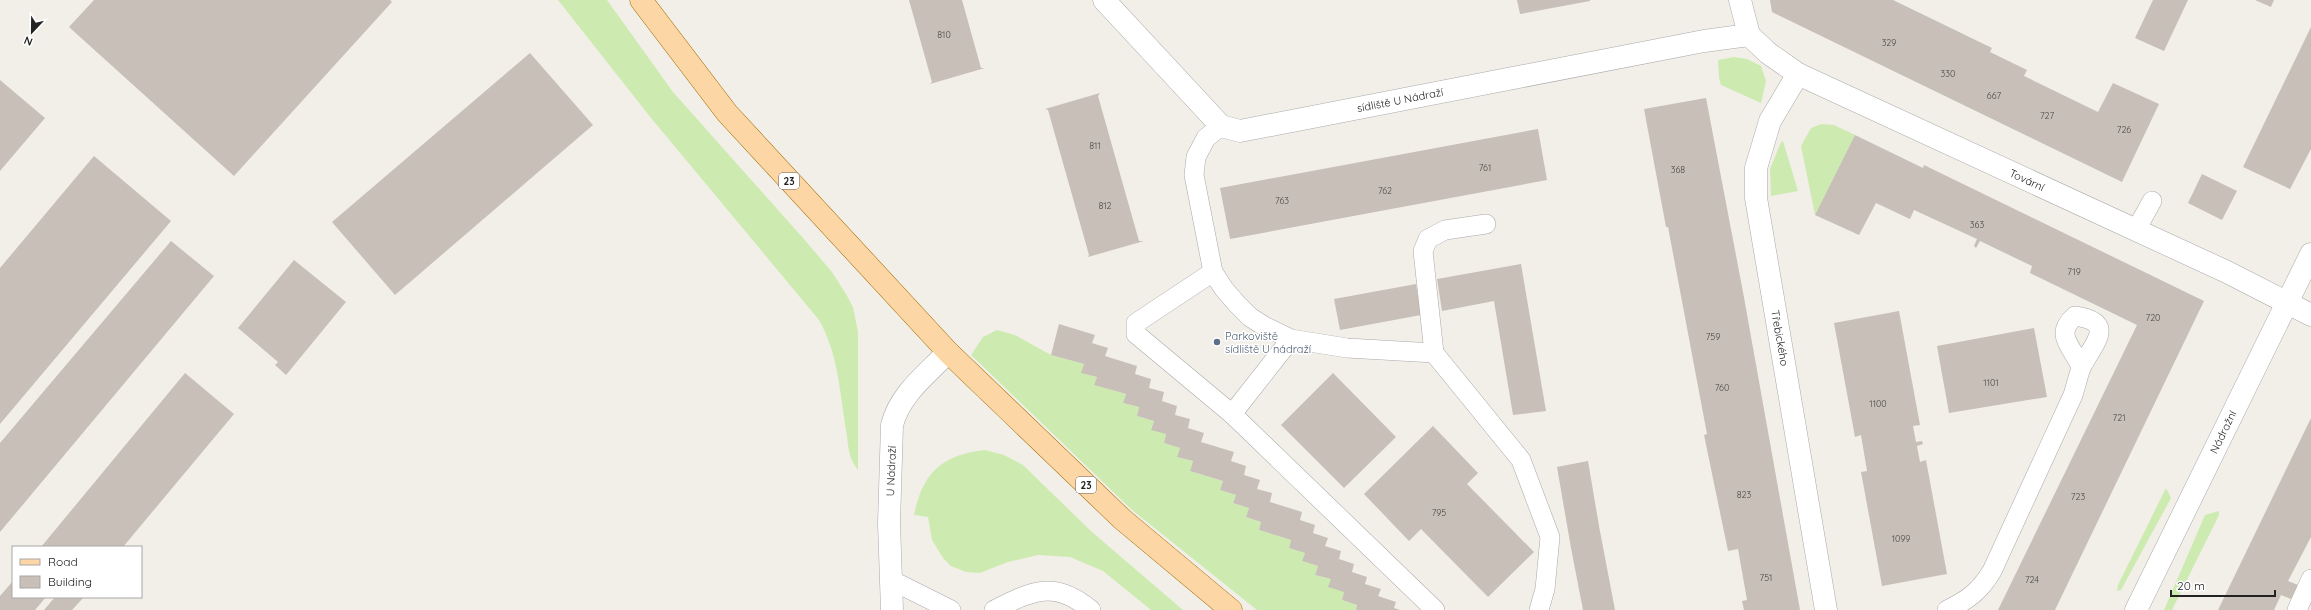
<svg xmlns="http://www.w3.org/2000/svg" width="2311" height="610" viewBox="0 0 2311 610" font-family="Quicksand,sans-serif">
<rect width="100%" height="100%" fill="#f2efe9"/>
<g fill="#cdebb0">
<path d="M558 0H607L673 92 803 238 832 272 846 294 853 307 858 332V470C847 455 849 447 846 430 840 393 838 353 819 320L651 118Z"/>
<path d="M1734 57 1747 59 1761 66 1766 81 1761 103 1721 85 1719 78 1718 60Z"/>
<path d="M1821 124 1834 125 1855 135 1815 215 1801 146 1811 128Z"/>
<path d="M1783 141 1798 191 1771 196 1770 169 1781 142Z"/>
<path d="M997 330 1015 335 1051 355 1084 364 1082 373 1097 377 1094 385 1126 394 1123 403 1139 407 1137 416 1154 421 1151 429 1166 434 1164 443 1180 448 1177 457 1193 461 1190 471 1223 481 1220 490 1236 495 1233 503 1249 508 1246 517 1261 522 1259 530 1291 540 1289 548 1305 553 1302 561 1318 566 1315 575 1331 579 1344 592 1342 600 1357 605 1356 610H1257L1132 510 971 355 983 337Z"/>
<path d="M985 450 1004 455 1023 465 1092 532 1183 610H1151L1103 571 1070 557 1038 555 1008 562 980 573 966 572 951 566 943 558 932 540 928 517 914 515C923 472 942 455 985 450Z"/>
<path d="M2166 488 2171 498 2121 590 2117 591 2118 585Z"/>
<path d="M2219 511V515L2172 610H2164L2205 515Z"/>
</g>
<g fill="#c7bfb8">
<path d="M94 0H390L392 2 234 176 69 27Z"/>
<path d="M909 0H962L981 68H985L930 84 932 82Z"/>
<path d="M1517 0H1590V1L1520 14Z"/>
<path d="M1770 0H1893L1992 48 1990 52 2027 70 2024 76 2098 112 2113 83 2159 104 2122 182 1772 12Z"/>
<path d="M2153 0H2188L2164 51 2135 38Z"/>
<path d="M2255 0H2274L2271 7Z"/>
<path d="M2311 27V149L2290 189 2243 167Z"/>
<path d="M530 53 593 125 395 295 332 222Z"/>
<path d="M0 80 45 118 0 171Z"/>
<path d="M1100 93 1098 96 1139 241H1144L1088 257 1089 255 1048 110 1045 109Z"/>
<path d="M1706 98 1743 292 1800 610H1744L1742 601 1747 600 1738 549 1728 551 1704 435 1707 434 1668 227H1666L1644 109Z"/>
<path d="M1538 129 1547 180 1230 239 1220 188Z"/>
<path d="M1855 135 1923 168 1924 165 2204 301 2055 610H1998L2137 325 2030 273 2032 266 1980 241 1976 248 1974 246 1977 239 1914 210 1910 219 1876 203 1859 235 1815 215Z"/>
<path d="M94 156 171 221 0 424V268Z"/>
<path d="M2202 174 2237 191 2222 220 2188 203Z"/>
<path d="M171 241 214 276 0 532V443Z"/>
<path d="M294 260 346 302 286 375 275 365 278 362 238 328Z"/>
<path d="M1521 264 1546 411 1513 415 1494 301 1442 311 1437 279Z"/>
<path d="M1416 284 1421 315 1340 330 1334 299Z"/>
<path d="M1899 311 1920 425 1913 426 1916 442 1922 441 1923 444 1917 446 1920 462 1926 460 1947 574 1882 586 1861 472 1867 471 1861 435 1855 437 1834 323Z"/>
<path d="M1059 324 1095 335 1092 343 1108 348 1105 356 1137 366 1135 374 1151 379 1149 388 1164 392 1162 401 1177 406 1175 415 1190 419 1188 428 1204 433 1201 442 1234 452 1231 461 1246 466 1244 475 1260 480 1257 489 1272 493 1270 502 1302 512 1300 520 1315 525 1313 533 1328 538 1325 546 1341 551 1339 559 1354 564 1352 572 1367 577 1365 584 1381 589 1378 596 1396 602 1394 608 1400 610H1356L1357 605 1342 600 1344 592 1328 587 1331 579 1315 575 1318 566 1302 561 1305 553 1289 548 1291 540 1259 530 1261 522 1246 517 1249 508 1233 503 1236 495 1220 490 1223 481 1190 471 1193 461 1177 457 1180 448 1164 443 1166 434 1151 430 1154 421 1137 416 1139 407 1123 403 1126 394 1094 385 1097 377 1081 373 1084 364 1051 355Z"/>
<path d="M2034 328 2047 397 1949 413 1937 346Z"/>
<path d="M185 373 234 414 123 547H41Z"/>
<path d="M1333 373 1396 437 1344 488 1281 425Z"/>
<path d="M2311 418V537L2288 581 2298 585 2291 599 2281 595 2274 610H2218Z"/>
<path d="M1433 426 1478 473 1467 484 1534 552 1488 597 1421 529 1409 541 1364 494Z"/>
<path d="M1588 461 1599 526 1615 610H1583L1571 548 1557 467Z"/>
<path d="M13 581V597H46L35 610H0V596Z"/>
<path d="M55 597H84L72 610H44Z"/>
</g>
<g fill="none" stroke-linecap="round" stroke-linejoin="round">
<g stroke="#a9a9a9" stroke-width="20">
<g id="lane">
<path d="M1221 126 1206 138 1196 157 1194 175 1213 272 1224 289 1237 304 1250 317 1264 326 1291 339 1347 348 1434 353"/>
<path d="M1486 224 1445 230 1428 239 1423 251 1434 353 1521 460 1550 537 1545 589 1539 610"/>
<path d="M2136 230 2152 201"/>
<path d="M1213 272 1136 323V334L1232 414 1435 610"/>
<path d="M1232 414 1291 339"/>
<path d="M893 581 951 610"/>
<path d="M994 610C1032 591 1054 579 1091 610"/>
<path d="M1947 610C1968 600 1980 591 1992 571L2073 395C2076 386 2078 375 2082 366 2094 343 2117 322 2075 316 2053 335 2073 347 2081 367"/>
<path d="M2297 610 2311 579"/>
</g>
</g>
<g stroke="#a9a9a9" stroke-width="23">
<g id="street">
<path d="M1104 0 1221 126 1240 131 1704 41 1749 35"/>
<path d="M1740 0 1749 35"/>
<path d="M1749 35 1768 53 1798 74 2227 272 2311 315"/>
<path d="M1798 74 1770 121 1756 168V198L1826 610"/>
<path d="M892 610 889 523 892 425C900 394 926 375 948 352"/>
<path d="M2136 610 2311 254"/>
</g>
</g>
<g stroke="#a06b00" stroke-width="23">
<path id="primary" d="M641 0 727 113 948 352 1122 519 1231 610"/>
</g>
<use href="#lane" stroke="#fff" stroke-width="19"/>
<use href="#street" stroke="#fff" stroke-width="22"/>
<use href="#primary" stroke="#fcd6a4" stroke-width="22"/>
</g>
<circle fill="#5c6f8a" stroke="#fff" stroke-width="1.5" cx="1217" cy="342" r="4"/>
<g text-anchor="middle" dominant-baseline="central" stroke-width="3" stroke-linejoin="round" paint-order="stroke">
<g font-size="9" fill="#4b4948">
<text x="944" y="34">810</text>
<text x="1889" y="42">329</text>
<text x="1948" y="73">330</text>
<text x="1994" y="95">667</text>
<text x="2047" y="115">727</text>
<text x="2124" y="129">726</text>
<text x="1095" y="145">811</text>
<text x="1485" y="167">761</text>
<text x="1678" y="169">368</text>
<text x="1385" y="190">762</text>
<text x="1282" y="200">763</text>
<text x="1105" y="205">812</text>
<text x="1977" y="224">363</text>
<text x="2074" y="271">719</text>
<text x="2153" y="317">720</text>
<text x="1713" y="336">759</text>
<text x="1991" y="382">1101</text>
<text x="1722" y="387">760</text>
<text x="1878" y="403">1100</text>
<text x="2119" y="417">721</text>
<text x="1744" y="494">823</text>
<text x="2078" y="496">723</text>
<text x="1439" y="512">795</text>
<text x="1901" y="538">1099</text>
<text x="1766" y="577">751</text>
<text x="2032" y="579">724</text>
</g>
<g fill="#fff" stroke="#646464" stroke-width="1">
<rect x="779" y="173" width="20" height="16" rx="3"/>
<rect x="1076" y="477" width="20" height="16" rx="3"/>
</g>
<g font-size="10" font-weight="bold" fill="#222">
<text x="789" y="181">23</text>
<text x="1086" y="485">23</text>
</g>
<g font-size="11" fill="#222" stroke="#fff">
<text transform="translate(1400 100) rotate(-11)">sídliště U Nádraží</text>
<text transform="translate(2027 180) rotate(25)">Tovární</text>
<text transform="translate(1780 338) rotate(80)">Třebického</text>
<text transform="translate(2223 432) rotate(-64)">Nádražní</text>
<text transform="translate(891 471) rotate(-88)">U Nádraží</text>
</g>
<g font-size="11" fill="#4e5e75" stroke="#fff" text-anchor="start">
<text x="1225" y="336">Parkoviště<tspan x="1225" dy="13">sídliště U nádraží</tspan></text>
</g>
</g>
<rect x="12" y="546" width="130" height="52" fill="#ffffff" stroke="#a7a7a7"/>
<rect x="20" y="559" width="20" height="6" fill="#fcd6a4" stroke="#a7a7a7"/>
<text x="48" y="566" font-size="12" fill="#222222">Road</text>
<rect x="20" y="576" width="20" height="12" fill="#c7bfb8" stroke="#a7a7a7"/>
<text x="48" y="586" font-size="12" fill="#222222">Building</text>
<g transform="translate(32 32) rotate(202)" stroke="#ffffff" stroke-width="3" paint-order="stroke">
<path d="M0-3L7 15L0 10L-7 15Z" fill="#222222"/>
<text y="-6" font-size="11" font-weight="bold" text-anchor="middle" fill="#222222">N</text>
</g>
<path d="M2171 590v6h104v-6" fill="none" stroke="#222222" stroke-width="2"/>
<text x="2177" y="590" font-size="12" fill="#222222" stroke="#ffffff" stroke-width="3" paint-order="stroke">20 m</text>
</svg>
